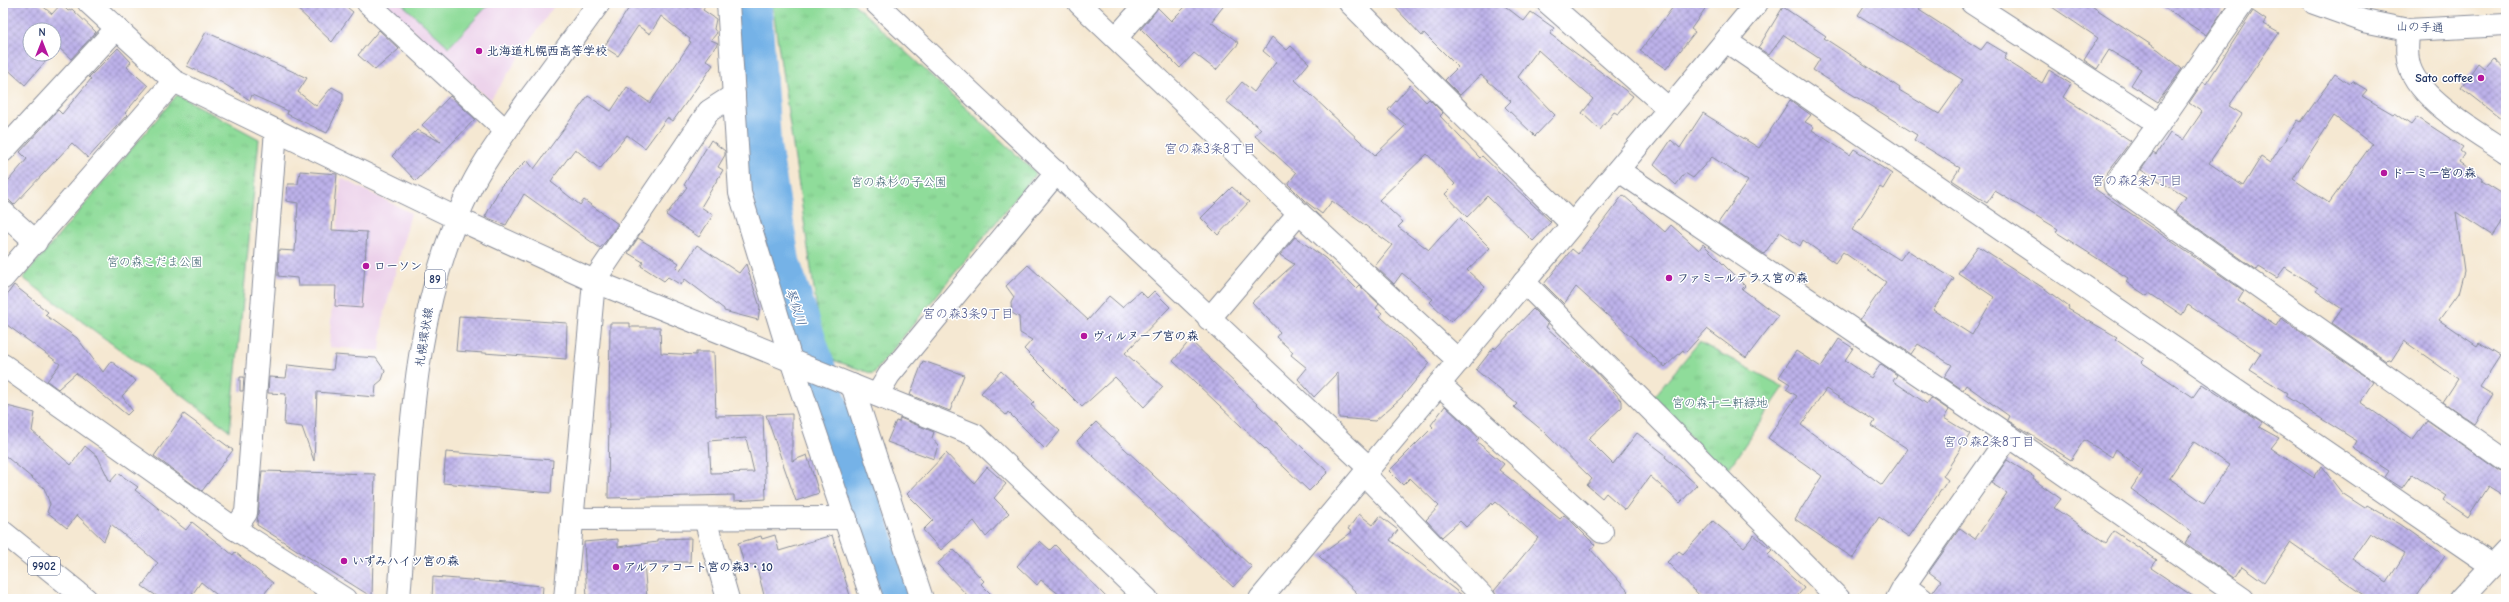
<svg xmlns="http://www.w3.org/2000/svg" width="2509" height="602" viewBox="0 0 2509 602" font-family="'Comic Neue','Klee One',sans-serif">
<defs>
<pattern id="park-tufts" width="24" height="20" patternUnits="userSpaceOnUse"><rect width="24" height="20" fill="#8fdc9a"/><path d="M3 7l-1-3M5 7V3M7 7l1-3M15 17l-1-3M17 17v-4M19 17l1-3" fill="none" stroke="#7bbd87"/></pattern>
<pattern id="building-cross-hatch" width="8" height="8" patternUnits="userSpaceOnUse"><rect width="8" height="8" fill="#bdb2ea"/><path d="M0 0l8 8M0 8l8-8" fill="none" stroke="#9991c1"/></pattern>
</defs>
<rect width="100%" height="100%" fill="#fff"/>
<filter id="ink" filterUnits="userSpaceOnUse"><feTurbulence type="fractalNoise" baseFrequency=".025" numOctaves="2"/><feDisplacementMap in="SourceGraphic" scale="8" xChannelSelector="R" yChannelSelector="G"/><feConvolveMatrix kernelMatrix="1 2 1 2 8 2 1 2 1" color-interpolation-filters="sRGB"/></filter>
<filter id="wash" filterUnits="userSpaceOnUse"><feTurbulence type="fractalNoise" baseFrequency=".012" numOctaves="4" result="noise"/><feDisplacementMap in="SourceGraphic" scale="16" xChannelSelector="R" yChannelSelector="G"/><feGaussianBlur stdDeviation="0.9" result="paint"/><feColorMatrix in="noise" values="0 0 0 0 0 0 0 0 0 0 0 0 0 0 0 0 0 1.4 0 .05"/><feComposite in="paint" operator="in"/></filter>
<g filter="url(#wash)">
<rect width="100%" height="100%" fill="#f5e8d2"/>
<g fill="#ecd1ea">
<path d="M383 3H556L490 100Z"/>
<path d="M341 178 411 213 383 319 380 351 329 347Z"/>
</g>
<g fill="url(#park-tufts)" stroke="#55867c">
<path d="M772 3H853L1036 173 873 374 824 357Z"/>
<path d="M177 95 259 139 230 431 23 278Z"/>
<path d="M1699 342 1784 387 1725 474 1654 397Z"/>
</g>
<path fill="#8fdc9a" stroke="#55867c" d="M401 3H490L449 47Z"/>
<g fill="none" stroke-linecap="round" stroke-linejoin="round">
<path stroke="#74b2e7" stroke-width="39" d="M752 3 762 149 781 264 894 599"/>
</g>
<g id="blocks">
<g fill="url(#building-cross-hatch)" fill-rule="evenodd">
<path d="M3 3H39L52 14 61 4 68 11 72 9 96 32 71 59 58 47 54 52V30H30V54H52L25 85 3 65Z"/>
<path d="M291 3H342L353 12 332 42Z"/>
<path d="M632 3H707L703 10 716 19 714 29 717 33 711 40 718 43 706 60 713 65 673 121 667 118 645 148 627 135 600 169 575 149 553 178 551 182 580 205 584 200 618 224 606 241 600 248 524 194 506 225 485 217 501 186 527 160 534 169 588 96 611 111 627 87 650 103 691 42 689 41 690 39 661 16 650 34 638 26 618 56 604 47Z"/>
<path d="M1189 3H1226L1211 22 1239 43 1216 70 1194 53 1180 68 1141 29 1158 8 1171 21Z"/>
<path d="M1391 3H1501L1524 21 1531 12 1554 28 1550 34 1633 96 1618 114 1614 112 1600 130 1582 113 1593 99 1538 50 1518 77 1555 115 1535 136 1505 107 1511 101 1481 75 1460 95 1445 80 1458 67 1424 33 1422 36Z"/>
<path d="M1676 3H1709L1691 29 1695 32 1666 69 1640 51Z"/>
<path d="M1866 3H1924L1919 10 1981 50 1987 42 2007 54 2004 59 2042 83 2049 70 2071 84 2063 97 2131 141 2095 189 2244 291 2238 301 2276 326 2281 318 2373 382 2360 402 2413 439 2427 420 2499 471 2506 473V497L2488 486 2468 517 2443 500 2446 496 2412 474 2402 488 2385 477 2389 471 2353 448 2357 441 2285 396 2287 393 2250 370 2261 353 2188 305 2182 315 2149 293 2147 296 2126 282 2128 278 2056 232 2058 229 1995 191 1987 203 1952 180 1960 168 1914 140 1917 135 1813 70 1820 59 1784 35 1769 55 1758 48 1783 7 1826 36 1824 38 1900 88 1899 90 1939 114 1963 80 1858 15Z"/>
<path d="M2046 3H2087L2159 50 2182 69 2158 102 2131 85 2141 69 2109 50 2097 69 2084 60 2098 38Z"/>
<path d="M2157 3H2228L2206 35Z"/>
<path d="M2253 11 2266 20 2263 24 2279 33 2229 106 2242 114 2209 163 2243 186 2261 157 2270 163 2298 120 2301 122 2335 74 2349 84 2352 81 2367 90 2362 96 2393 114 2394 113 2411 125 2417 117 2463 147 2460 151 2464 154 2459 162 2483 179 2482 181 2506 196V216L2493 236 2456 212 2464 271 2458 294 2439 320 2477 346 2479 343 2500 356 2480 387 2493 395 2475 424 2443 402 2458 379 2404 341 2391 361 2388 359 2386 361 2332 323 2342 309 2316 291 2318 288 2285 267 2277 278 2259 267 2257 270 2175 212 2186 197 2141 170 2153 153 2156 155 2170 133 2183 140 2202 112 2189 103 2203 82 2206 84ZM2334 116 2372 144 2329 203 2293 179Z"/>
<path d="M379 30 399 49 375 70 358 55Z"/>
<path d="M206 32 307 78 298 92 316 106 332 87 343 93V100L327 133 287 114 288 111 252 95 250 100 221 82 187 66Z"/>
<path d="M1272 37 1287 50 1291 46 1309 63 1295 80 1375 155 1406 125 1388 110 1410 85 1426 102 1429 99 1443 113 1440 116 1480 158 1482 156 1551 222 1533 241 1487 196 1467 217 1445 194 1455 184 1427 154 1379 200 1403 222 1398 227 1429 250 1459 217 1490 248 1467 270 1485 287 1451 322 1430 302 1433 299 1402 273 1394 284 1375 266 1392 245 1332 201 1322 214 1305 201 1288 184 1296 173 1255 136 1261 129 1226 101 1242 82 1254 92 1276 62 1263 51Z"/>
<path d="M118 48 131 62 127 67 148 86 125 113 127 115 88 158 72 143 14 205 3 194V187L27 159 20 152 58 110 62 114 91 79 89 77Z"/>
<path d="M2493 58 2506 70V122L2461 87 2478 63 2484 68Z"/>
<path d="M450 96 475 119 416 181 392 156 417 130 441 142 422 125Z"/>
<path d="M1790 100 1811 115 1805 122 1814 127 1812 130 1850 155 1854 149 1892 174 1883 189 1880 187 1852 230 1900 260 1907 250 1954 279 1933 310 1972 335 1994 297 1958 273 1978 246 2045 289 2069 307 2068 309 2117 337 2115 339 2144 359 2141 362 2193 397 2202 384 2248 414 2262 423 2259 427 2279 438 2271 448 2314 478 2321 466 2342 493 2365 508 2367 505 2400 524 2445 556 2415 599H2370L2290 543 2264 582 2242 566 2234 578 2185 543 2192 532 2131 489 2143 471 2116 449 2112 457 2084 440 2071 460 2007 420 2009 416 1966 385 1963 390 1944 377 1952 365 1918 344 1911 354 1860 320 1886 282 1843 252 1835 263 1803 240 1800 246 1780 232 1764 254 1718 223 1748 181 1712 157 1693 178 1685 173 1676 185 1654 165 1671 140 1680 148 1703 113 1759 148ZM2194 442 2229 465 2204 503 2169 478ZM2370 533 2405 554 2387 582 2352 559Z"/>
<path d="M711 140 725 151V155L718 167 723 170 701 207 713 215 699 237 666 215 687 187 684 185Z"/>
<path d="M300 171 337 174 332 230 367 232 362 308 335 306 336 286H298L297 278 278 276 279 250 295 251 298 203 286 201 288 184H298Z"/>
<path d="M1232 187 1249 202 1218 235 1201 218Z"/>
<path d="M1623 195 1665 232 1671 225 1699 250 1703 244 1745 286 1742 289 1778 316 1746 358 1707 329 1685 353 1683 350 1665 367 1576 287 1564 304 1544 284 1572 249 1578 254Z"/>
<path d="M1295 237 1325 258 1356 288 1359 285 1379 304 1376 308 1382 313 1380 316 1430 363 1402 397 1375 421 1339 418 1338 372 1314 397 1298 379 1307 368 1291 355 1293 352 1276 337 1280 332 1252 302 1294 264 1280 255Z"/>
<path d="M638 238 679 263 676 267 680 271 697 245 739 273 746 264 760 307 758 320 724 311V309L685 279 681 285 668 277 664 281 641 266 643 262 628 253Z"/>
<path d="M1028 265 1088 320 1109 296 1122 307 1140 291 1147 298 1154 291 1170 307 1125 353 1163 387 1144 407 1115 377 1082 407 1024 349 1032 340 1020 333 1019 317 1012 313 1011 303 1014 297 1006 286Z"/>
<path d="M14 285 48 312 45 315 77 338 103 372 111 361 136 381 122 396 132 410 127 415 76 373 58 389 47 381 60 364 3 322V300Z"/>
<path d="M1533 309 1548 324 1546 327 1595 371 1622 401V407L1588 439 1613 464 1637 433 1666 455 1665 457 1697 485 1680 503 1650 476 1625 510 1606 493 1602 498 1587 485 1592 479 1543 431 1514 407 1517 404 1476 370 1494 347 1495 349Z"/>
<path d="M459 316 567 323 566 359 456 351Z"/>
<path d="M610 323H630V327H660L661 353 696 355V352H714L716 416 763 415 766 499 734 501V495L608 498ZM746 438 754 472 711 473 709 441Z"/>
<path d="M1839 339 1853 348 1845 360 1871 378 1881 364 1897 375 1893 381 1927 404 1931 398 1949 410 1944 418 1970 434 1943 476 1948 480 1909 537 1879 517 1853 558 1795 519 1822 476 1768 438 1797 396 1786 389 1790 384 1779 377 1796 351 1821 367ZM1826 389 1875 421 1872 426 1908 449 1882 485 1801 425Z"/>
<path d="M1190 340 1328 472 1309 491 1173 361Z"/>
<path d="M335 355 376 358 385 371 382 380 376 385 375 397 317 392 314 461 302 427 284 425 286 394 268 393 269 377 286 378 288 365 333 370Z"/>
<path d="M923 361 964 375 950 411 910 395Z"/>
<path d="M1001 371 1034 402 1031 405 1060 431 1045 449 1008 412 1006 415 981 393Z"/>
<path d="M240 377H244L243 391H240Z"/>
<path d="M3 405 35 413 32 431 71 465 85 446 98 457 110 482 118 473 138 487 135 490 186 530 192 522 233 555 235 552 273 583 260 599H222L201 582 189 599H161L142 586 158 563 111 524 104 541 77 515 67 528 47 512 50 504 44 488 3 454Z"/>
<path d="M1445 406 1479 438 1476 441 1504 464 1499 470 1560 519 1564 515 1569 519 1595 545 1591 550 1628 591 1620 599H1497L1494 591 1538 538 1496 502 1493 505 1492 503 1466 527 1460 521 1442 537 1426 520 1439 506 1410 478 1403 485 1389 471 1433 427 1431 425Z"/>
<path d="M184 414 233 450 202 491 154 456Z"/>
<path d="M792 414V461L807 455 819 493 796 501 766 415Z"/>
<path d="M900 418 934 432 932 438 938 445 934 459 887 442 896 421 899 422Z"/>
<path d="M1096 422 1252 567 1233 587 1077 441Z"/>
<path d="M446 452 553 460 551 493 443 483Z"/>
<path d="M946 453 974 483 987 467 1006 484 994 498 1009 513 986 537 974 521 941 550 923 530 933 520 907 494Z"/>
<path d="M2007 460 2034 477 2033 479 2061 499 2054 508 2106 543 2114 531 2157 560 2151 568 2197 599H1934L1932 593 1941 581 1929 572 1960 528 1975 539 2007 493 1991 483Z"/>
<path d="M262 471 375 474 372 597 257 525Z"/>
<path d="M1359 514 1373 525 1380 516 1398 530 1390 540 1467 599H1363L1319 556 1352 532 1348 529Z"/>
<path d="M1713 521 1744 547 1754 535 1772 550 1767 555 1804 588 1795 599H1703L1667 562 1679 551 1683 554Z"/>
<path d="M775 535 779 551 832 535 851 599H765L756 564 745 567 738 543 761 536 762 539Z"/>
<path d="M691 538 690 562H644L647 599H587L584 542 618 539V547L657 542V539Z"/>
<path d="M1040 541 1050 550 1055 545 1108 599H1065L1041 580 1037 585 1017 566Z"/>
<path d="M953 549 984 581 981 584 996 599H971L937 564Z"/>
<path d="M433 577 543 586 542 599H432Z"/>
</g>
</g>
</g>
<g filter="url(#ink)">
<use href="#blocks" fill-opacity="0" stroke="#888c98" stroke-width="1"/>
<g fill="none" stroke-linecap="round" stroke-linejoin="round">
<g stroke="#888c98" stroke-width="24">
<g id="minor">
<path d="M89 3 174 81 456 218 594 281 975 435 1147 599"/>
<path d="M368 3 506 131"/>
<path d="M728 3 740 193 791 360 872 599"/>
<path d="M876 3 1369 468"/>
<path d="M1079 3 1299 213 1459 361"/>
<path d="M1350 3 1572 224"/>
<path d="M1548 3 1669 109"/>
<path d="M1972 3 2159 124 2115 185 2506 461"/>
<path d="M2408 30C2408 39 2406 50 2408 60 2413 97 2477 132 2506 152"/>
<path d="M1116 38 1147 3"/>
<path d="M1726 41 2492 566"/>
<path d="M2159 124 2243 3"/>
<path d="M3 151 117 28"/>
<path d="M1618 170 2009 436 2243 599"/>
<path d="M3 212 36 242"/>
<path d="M3 278 174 81"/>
<path d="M1524 282 1839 599"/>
<path d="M1209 319 1299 213"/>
<path d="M3 365 235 529 345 599"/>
<path d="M1439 384 1602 532"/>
<path d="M852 385 922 599"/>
<path d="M877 395 889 375 1057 172"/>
<path d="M1364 474 1485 599"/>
<path d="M572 519 846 518"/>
<path d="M705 519 728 599"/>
<path d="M235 529 246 513 276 130"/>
<path d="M1904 586 1922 599"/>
<path d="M565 599 594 281 709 111 734 95"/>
<path d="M1260 599 1757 3"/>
<path d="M1897 599 1904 586 2009 436"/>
<path d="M2461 599 2506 551"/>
</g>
</g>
<g stroke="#888c98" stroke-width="24">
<g id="major">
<path d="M2314 3 2364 21 2408 30 2506 25"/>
<path d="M3 532 86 599"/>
<path d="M399 599C410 461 408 312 471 187 486 157 507 130 526 103 551 70 575 36 599 3"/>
</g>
</g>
<use href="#minor" stroke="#fff" stroke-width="22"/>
<use href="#major" stroke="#fff" stroke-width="22"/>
</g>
</g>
<g fill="#b5179e" stroke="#fff" stroke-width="1.5">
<circle cx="479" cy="51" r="4"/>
<circle cx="2481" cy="78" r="4"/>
<circle cx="2384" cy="173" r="4"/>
<circle cx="366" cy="266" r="4"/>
<circle cx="1669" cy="278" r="4"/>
<circle cx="1084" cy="336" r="4"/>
<circle cx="344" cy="561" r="4"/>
<circle cx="616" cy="567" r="4"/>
</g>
<g text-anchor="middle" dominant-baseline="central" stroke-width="3" stroke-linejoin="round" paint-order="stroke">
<g fill="#fff" stroke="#5f6d8e" stroke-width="1">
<rect x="425" y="270" width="20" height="18" rx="3"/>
<rect x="28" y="557" width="32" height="18" rx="3"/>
</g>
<g font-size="11" font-weight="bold" fill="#1b2f5e">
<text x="435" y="279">89</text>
<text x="44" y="566">9902</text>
</g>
<g font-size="12" fill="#1b2f5e" stroke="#fff">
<text transform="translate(2420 27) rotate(2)">山の手通</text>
<text transform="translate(424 337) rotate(-81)">札幌環状線</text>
</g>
<g font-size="12" font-weight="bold" fill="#1b2f5e" stroke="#fff" text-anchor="start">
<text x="487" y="51">北海道札幌西高等学校</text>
<text x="2473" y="78" text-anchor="end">Sato coffee</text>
<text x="2392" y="173">ドーミー宮の森</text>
<text x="374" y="266">ローソン</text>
<text x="1677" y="278">ファミールテラス宮の森</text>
<text x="1092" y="336">ヴィルヌーブ宮の森</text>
<text x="352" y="561">いずみハイツ宮の森</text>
<text x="624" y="567">アルファコート宮の森3・10</text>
</g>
<g font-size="12" fill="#3e6370" stroke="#fff">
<text x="899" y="182">宮の森杉の子公園</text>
<text x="155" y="262">宮の森こだま公園</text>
<text x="1720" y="403">宮の森十二軒緑地</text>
</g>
<g font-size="13" fill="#545d8f" stroke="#fff">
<text x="1210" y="148">宮の森3条8丁目</text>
<text x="2137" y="180">宮の森2条7丁目</text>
<text x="968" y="313">宮の森3条9丁目</text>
<text x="1989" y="441">宮の森2条8丁目</text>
</g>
<g font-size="13" font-style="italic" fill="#3a5d8e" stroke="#fff">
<text transform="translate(796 307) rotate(71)">琴似川</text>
</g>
</g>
<rect width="2509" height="602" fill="none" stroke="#fff" stroke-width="16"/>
<g transform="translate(42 42)"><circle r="19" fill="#ffffff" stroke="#a4acbf"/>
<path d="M0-3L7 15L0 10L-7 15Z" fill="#b5179e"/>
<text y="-6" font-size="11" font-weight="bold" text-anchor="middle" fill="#1b2f5e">N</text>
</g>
</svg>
